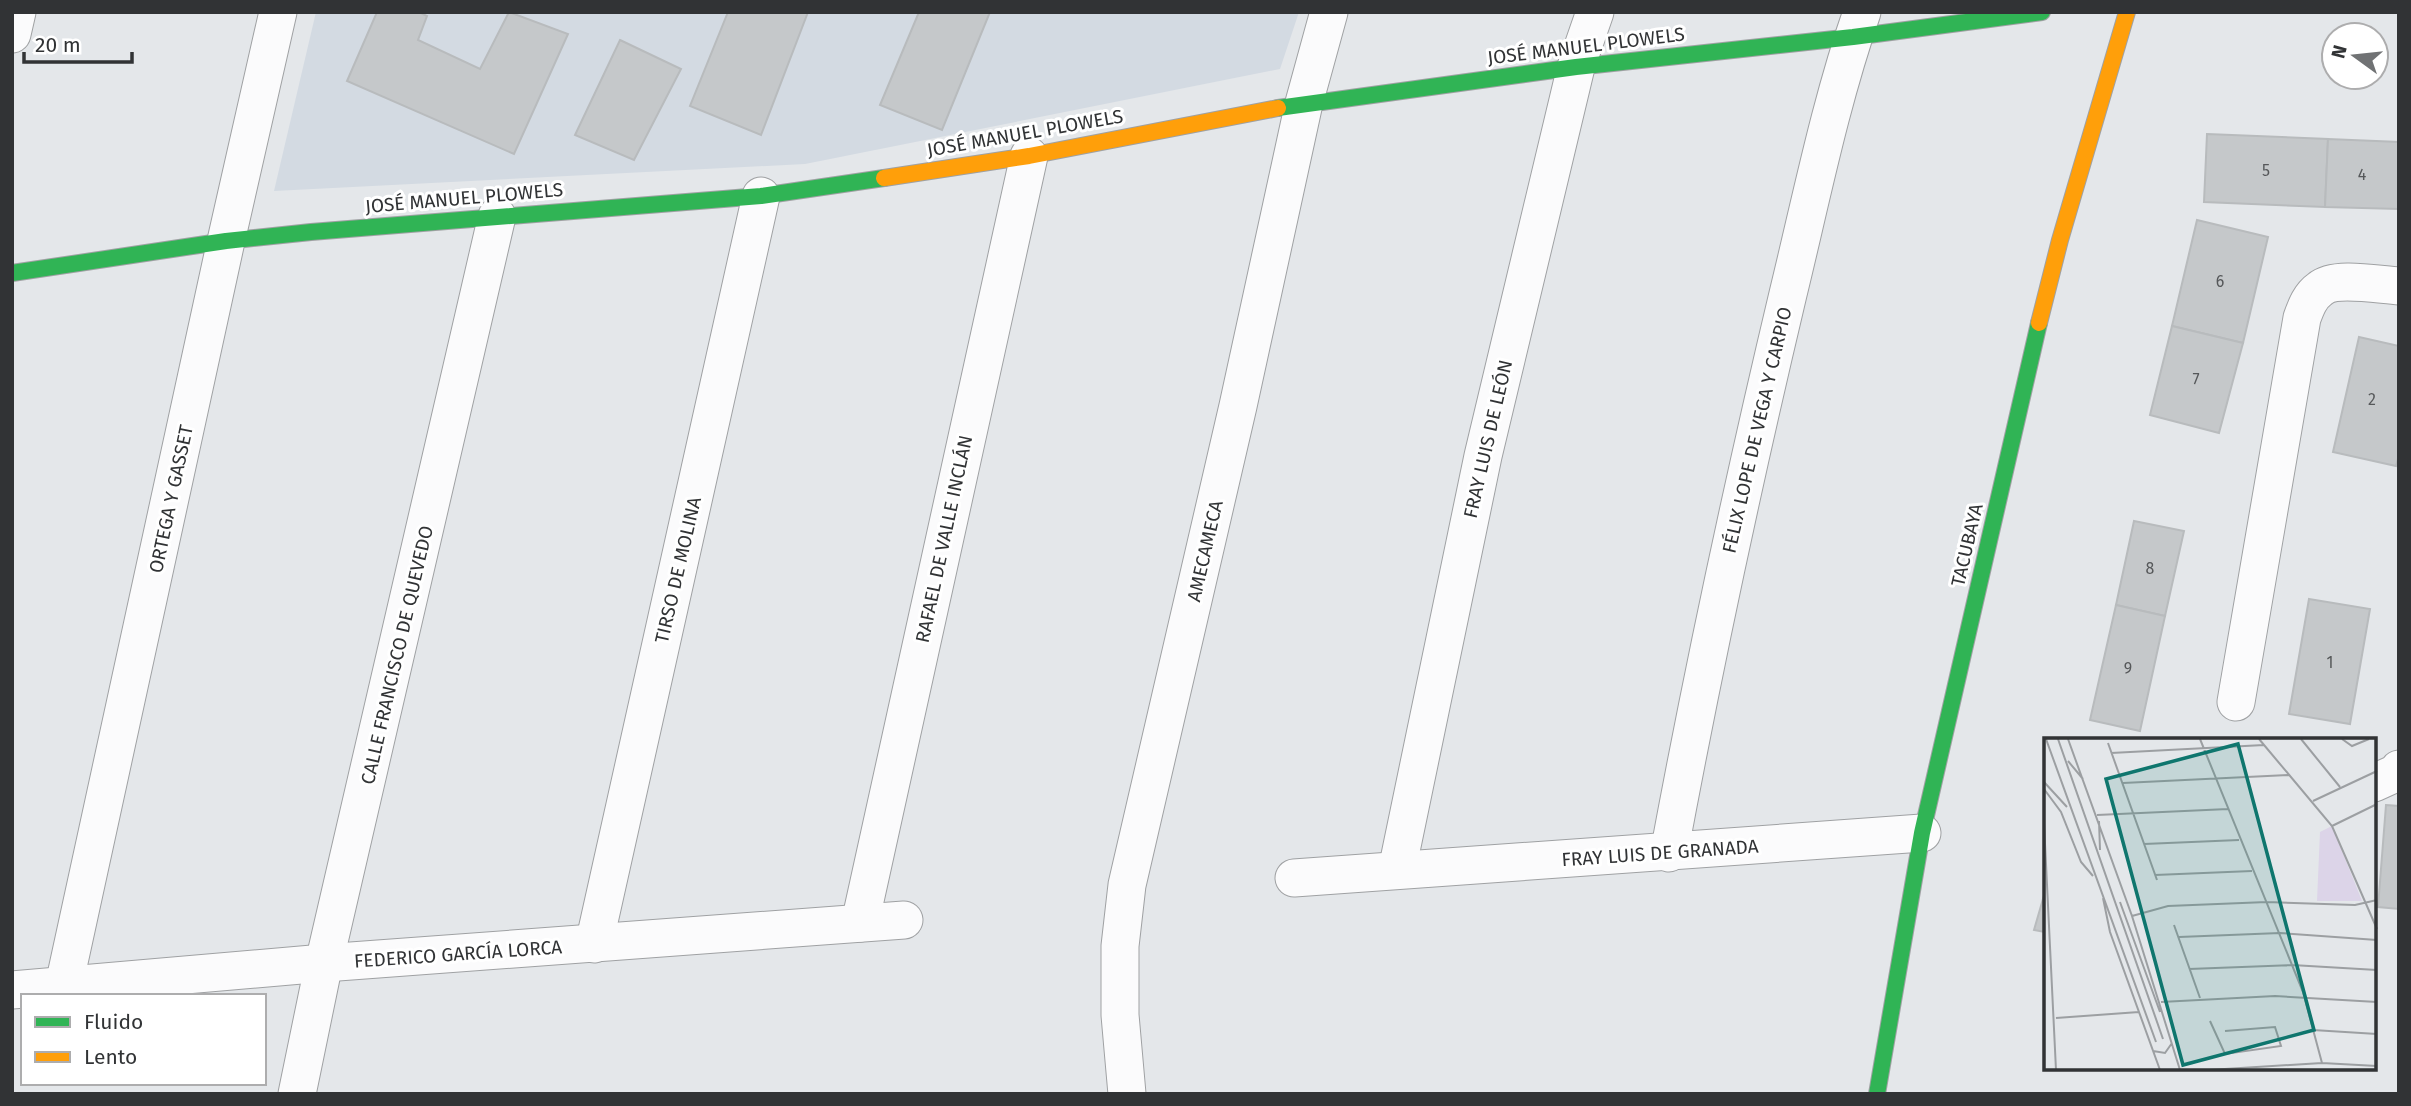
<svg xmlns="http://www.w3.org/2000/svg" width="2411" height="1106" viewBox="0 0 2411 1106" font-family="'Fira Sans',sans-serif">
<rect width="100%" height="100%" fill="#e4e7ea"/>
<path fill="#d3dae2" d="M316 12H1299L1280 69 805 164 274 191Z"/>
<g fill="#c5c8ca" stroke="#b8bbbd" stroke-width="2">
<path d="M377 12H419L427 16 418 40 480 69 509 12 568 34 514 154 347 81Z"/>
<path d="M728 12H808L761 135 690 106Z"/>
<path d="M919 12H990L942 130 880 105Z"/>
<path d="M620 40 681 69 634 160 575 135Z"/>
<path d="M2207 134 2328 139 2325 207 2204 202Z"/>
<path d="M2328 139 2399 142V209L2325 207Z"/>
<path d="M2197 220 2268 237 2243 343 2172 326Z"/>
<path d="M2172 326 2243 343 2219 433 2150 415Z"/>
<path d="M2359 337 2399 346V455L2396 466 2333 452Z"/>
<path d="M2134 521 2184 531 2165 616 2116 605Z"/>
<path d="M2309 599 2370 609 2350 724 2289 714Z"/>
<path d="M2116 605 2165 616 2140 731 2090 720Z"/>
<path d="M2386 805 2399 806V909L2378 907Z"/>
<path d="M2045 892V932L2034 930Z"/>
</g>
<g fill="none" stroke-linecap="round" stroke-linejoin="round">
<g stroke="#9fa1a3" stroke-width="39">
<g id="street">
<path d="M12 34 17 12"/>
<path d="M2236 702 2302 318C2306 307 2310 296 2320 289 2335 276 2379 285 2399 286"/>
<path d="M2374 783 2396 773 2399 769"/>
<path d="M1669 853C1704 665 1744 479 1788 294 1811 200 1830 104 1862 12"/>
<path d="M1397 870 1483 456 1576 67 1595 12"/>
<path d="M1294 878 1922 833"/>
<path d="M860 923 1029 156"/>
<path d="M594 944 761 196"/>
<path d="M64 985 226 241 278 12"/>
<path d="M12 990 324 963 904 920"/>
<path d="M297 1094 324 963 497 216"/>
<path d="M1127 1094 1120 1015V946L1127 885 1238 406 1304 103 1329 12"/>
</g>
</g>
<g stroke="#9fa1a3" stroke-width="18">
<g id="fast">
<path d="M1278 108 1576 67 1853 37 2042 12"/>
<path d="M12 273 226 241 311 232 761 196 884 178"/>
<path d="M1877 1094 1922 833 2039 323"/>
</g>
</g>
<g stroke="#9fa1a3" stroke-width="18">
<g id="slow">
<path d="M884 178 1029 156 1278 108"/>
<path d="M2039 323 2060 240 2127 12"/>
</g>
</g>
<use href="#street" stroke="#fbfbfc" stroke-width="37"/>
<use href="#fast" stroke="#30b455" stroke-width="16"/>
<use href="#slow" stroke="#ff9f0a" stroke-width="16"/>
</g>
<g text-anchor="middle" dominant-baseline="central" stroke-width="6" stroke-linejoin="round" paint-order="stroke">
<g font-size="16" fill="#56585a">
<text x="2266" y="170">5</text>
<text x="2362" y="174">4</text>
<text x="2220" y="281">6</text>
<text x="2196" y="379">7</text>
<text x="2372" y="399">2</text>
<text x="2150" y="568">8</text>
<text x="2330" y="662">1</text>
<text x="2128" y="668">9</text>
</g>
<g font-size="19" fill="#313335" stroke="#fff">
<text transform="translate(1586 46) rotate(-7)">JOSÉ MANUEL PLOWELS</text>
<text transform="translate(1025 133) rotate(-10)">JOSÉ MANUEL PLOWELS</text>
<text transform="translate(464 198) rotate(-5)">JOSÉ MANUEL PLOWELS</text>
<text transform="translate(1757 430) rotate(-77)">FÉLIX LOPE DE VEGA Y CARPIO</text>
<text transform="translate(1488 439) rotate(-77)">FRAY LUIS DE LEÓN</text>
<text transform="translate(171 499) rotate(-78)">ORTEGA Y GASSET</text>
<text transform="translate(944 539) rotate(-78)">RAFAEL DE VALLE INCLÁN</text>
<text transform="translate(1967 545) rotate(-77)">TACUBAYA</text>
<text transform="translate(1205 551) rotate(-77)">AMECAMECA</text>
<text transform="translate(678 570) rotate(-77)">TIRSO DE MOLINA</text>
<text transform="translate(397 655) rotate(-77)">CALLE FRANCISCO DE QUEVEDO</text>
<text transform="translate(1660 853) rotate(-4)">FRAY LUIS DE GRANADA</text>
<text transform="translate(458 954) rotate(-4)">FEDERICO GARCÍA LORCA</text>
</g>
</g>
<g transform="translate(2044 738)">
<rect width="332" height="332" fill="#e4e7ea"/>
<path d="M288 88 318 163H273L276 94Z" fill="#dcd4e8"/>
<path fill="none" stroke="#9c9fa2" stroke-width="2" d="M2 1 112 304M14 1 119 301M24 1 88 178 136 332M156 1 259 254 278 325M215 1 288 88 333 191M257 1 296 49M298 1 308 8 325 1M64 5 113 142M67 15 220 7M24 23 39 41M0 44 23 69M79 45 246 37M0 51 17 74 37 124 49 138M269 63 333 33M53 77 184 71M55 83 56 112M0 85 12 332M288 88 333 66M100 106 195 102M111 137 208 133M59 160 66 194 116 332M76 164 116 274M88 178 124 168 223 164 311 167 333 162M130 187 156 260M135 199 236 195 333 202M145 231 248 227 333 232M117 264 231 258 333 264M12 280 95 274M166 283 181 316 237 308 231 289 181 293M269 292 333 296M109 313 121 315 128 305M165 332 278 325 333 328"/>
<path fill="#0f766e" fill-opacity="0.15" stroke="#0f766e" stroke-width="3.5" d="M194 6 270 292 139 327 62 41Z"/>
<rect width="332" height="332" fill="none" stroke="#313335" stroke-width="3.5"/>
</g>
<rect width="2411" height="1106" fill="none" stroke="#313335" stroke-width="28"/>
<rect x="21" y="994" width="245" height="91" fill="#ffffff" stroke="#adadae" stroke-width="2"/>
<rect x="35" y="1017" width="35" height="10" fill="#30b455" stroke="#adadae" stroke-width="2"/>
<text x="84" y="1029" font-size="21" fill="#313335">Fluido</text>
<rect x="35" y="1052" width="35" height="10" fill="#ff9f0a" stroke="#adadae" stroke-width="2"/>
<text x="84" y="1064" font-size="21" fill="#313335">Lento</text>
<g transform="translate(2355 56) rotate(285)"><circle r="33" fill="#ffffff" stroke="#adadae" stroke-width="2"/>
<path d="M0-5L12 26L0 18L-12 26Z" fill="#707274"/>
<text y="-10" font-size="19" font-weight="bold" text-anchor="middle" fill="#313335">N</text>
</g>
<path d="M24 52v10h108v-10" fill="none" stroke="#313335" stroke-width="3.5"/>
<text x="35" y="52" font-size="21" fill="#313335" stroke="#ffffff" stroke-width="5" paint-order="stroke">20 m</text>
</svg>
